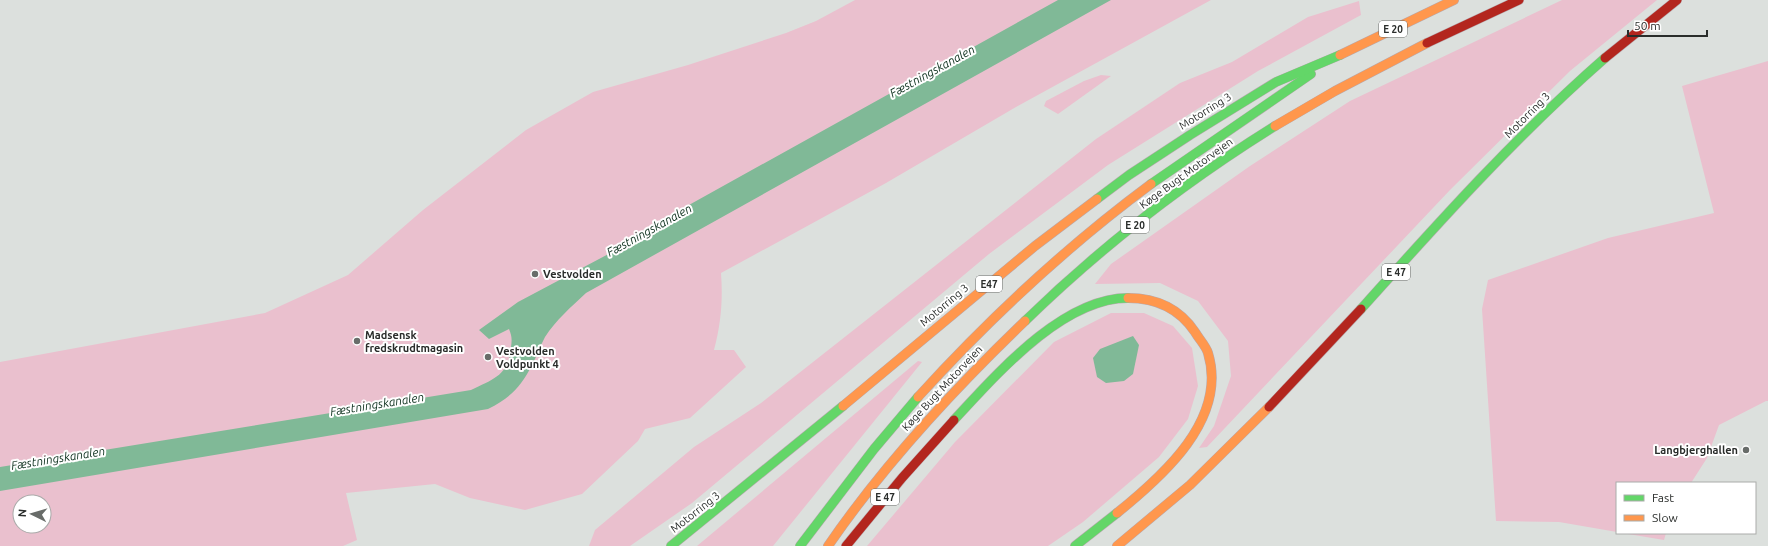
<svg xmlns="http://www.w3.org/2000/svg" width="1768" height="546" viewBox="0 0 1768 546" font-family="Ubuntu,sans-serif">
<rect width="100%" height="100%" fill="#dce0dd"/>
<g fill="#eac0ce" fill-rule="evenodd">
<path d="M855 0H1211L1016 107 886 183 721 273C723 300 721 324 714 350H734L746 367 690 418 645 429 638 441 582 494 525 510 470 498 435 484 346 493 357 540 343 546H0V362L265 313 348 275 423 210 526 130 593 92 688 65 786 33 816 21ZM20 502H44V526H20Z"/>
<path d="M1562 0H1657L1570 71 1450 190 1207 447 1199 448 1214 426 1231 376 1228 341 1198 301 1160 283 1095 284 1111 264 1250 166 1350 101Z"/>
<path d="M1359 1 1361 15 1258 71 1108 165 989 254 692 503 630 546H589L595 530 694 447 761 403 1096 139 1180 83 1232 62 1308 17Z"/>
<path d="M1768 61V401H1766L1719 425 1707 458 1691 483H1617V532L1559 522 1496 521 1482 309 1488 280 1608 238 1714 213 1682 86Z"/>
<path d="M1101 75 1111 76 1058 114 1044 106 1046 101 1084 81Z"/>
<path d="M1111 313H1144L1173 326 1192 348 1198 386 1188 419 1159 457 1083 522 1048 546H867L955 442 1054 342Z"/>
<path d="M918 361 922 362 773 546H697Z"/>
<path d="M1622 533H1666L1664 540Z"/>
</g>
<g fill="#80b997">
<path d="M1058 0H1111L586 293C571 307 556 320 545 337 540 346 537 356 532 365 521 387 510 398 488 409L0 491V467L471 390C494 379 509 375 511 347 512 340 512 336 509 329L489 339 479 330 518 302 616 250 626 240Z"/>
<path d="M1133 336 1139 345 1133 374 1124 381 1106 383 1097 377 1093 358 1100 349Z"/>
</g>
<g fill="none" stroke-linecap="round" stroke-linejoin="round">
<g stroke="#b7a8ad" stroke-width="10">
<g id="fast">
<path d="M1151 184 1311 74"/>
<path d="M1097 199 1129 175 1190 135 1276 82 1340 55"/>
<path d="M1361 309C1439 222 1517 135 1605 58"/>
<path d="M1025 321C1101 247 1185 182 1275 126"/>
<path d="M954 420C996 375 1062 298 1128 298"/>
<path d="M671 546 843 406"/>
<path d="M800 546 874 449 918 397"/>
<path d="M1075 546 1117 513"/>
</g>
</g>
<g stroke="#b7a8ad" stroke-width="10">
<g id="slow">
<path d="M1340 55 1454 0"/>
<path d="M1275 126 1335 91 1427 43"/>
<path d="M918 397C989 319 1066 247 1151 184"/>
<path d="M843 406 1035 246 1097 199"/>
<path d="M1117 513C1163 476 1228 419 1208 353 1206 346 1199 339 1195 332 1179 308 1157 298 1128 298"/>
<path d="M828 546C885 463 953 390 1025 321"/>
<path d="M1117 546 1190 485 1269 407"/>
</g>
</g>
<g stroke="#b7a8ad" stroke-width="10">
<g id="jam">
<path d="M1427 43 1519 0"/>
<path d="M1605 58 1677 0"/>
<path d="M1269 407 1361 309"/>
<path d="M846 546 902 478 954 420"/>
</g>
</g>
<use href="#fast" stroke="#63d668" stroke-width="9"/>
<use href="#slow" stroke="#ff974d" stroke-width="9"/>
<use href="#jam" stroke="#b3261e" stroke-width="9"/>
</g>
<g fill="#686c69" stroke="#fff" stroke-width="1.5">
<circle cx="535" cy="274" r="4"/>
<circle cx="357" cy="341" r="4"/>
<circle cx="488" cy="357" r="4"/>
<circle cx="1746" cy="450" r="4"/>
</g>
<g text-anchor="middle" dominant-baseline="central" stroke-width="4" stroke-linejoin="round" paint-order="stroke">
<g fill="#fff" stroke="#6a6c6b" stroke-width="1">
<rect x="1379" y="21" width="28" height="16" rx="3"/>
<rect x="1121" y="217" width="28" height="16" rx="3"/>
<rect x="1382" y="264" width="28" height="16" rx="3"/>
<rect x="976" y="276" width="26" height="16" rx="3"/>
<rect x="871" y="489" width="28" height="16" rx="3"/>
</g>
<g font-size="10" font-weight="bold" fill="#2a2d2b">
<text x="1393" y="29">E 20</text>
<text x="1135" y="225">E 20</text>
<text x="1396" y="272">E 47</text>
<text x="989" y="284">E47</text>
<text x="885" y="497">E 47</text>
</g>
<g font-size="11" fill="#2a2d2b" stroke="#fff">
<text transform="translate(1205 111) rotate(-32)">Motorring 3</text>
<text transform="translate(1527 115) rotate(-45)">Motorring 3</text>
<text transform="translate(1186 173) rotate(-36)">Køge Bugt Motorvejen</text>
<text transform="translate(944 305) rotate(-40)">Motorring 3</text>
<text transform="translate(942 388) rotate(-47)">Køge Bugt Motorvejen</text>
<text transform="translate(695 512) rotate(-38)">Motorring 3</text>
</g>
<g font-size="11" font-weight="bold" fill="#2a2d2b" stroke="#fff" text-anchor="start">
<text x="543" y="274">Vestvolden</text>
<text x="365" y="335">Madsensk<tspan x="365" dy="13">fredskrudtmagasin</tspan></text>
<text x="496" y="351">Vestvolden<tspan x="496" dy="13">Voldpunkt 4</tspan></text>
<text x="1738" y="450" text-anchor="end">Langbjerghallen</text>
</g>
<g font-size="12" font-style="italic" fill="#0e311e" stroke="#fff">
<text transform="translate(932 71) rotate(-29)">Fæstningskanalen</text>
<text transform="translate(649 230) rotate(-29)">Fæstningskanalen</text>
<text transform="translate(377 404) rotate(-9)">Fæstningskanalen</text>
<text transform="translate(58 458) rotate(-9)">Fæstningskanalen</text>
</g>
</g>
<rect x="1616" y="482" width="140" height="52" fill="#ffffff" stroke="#aaabaa"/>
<rect x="1624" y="495" width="20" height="6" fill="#63d668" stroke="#aaabaa"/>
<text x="1652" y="502" font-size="12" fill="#2a2d2b">Fast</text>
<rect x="1624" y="515" width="20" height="6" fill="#ff974d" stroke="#aaabaa"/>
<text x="1652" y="522" font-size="12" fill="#2a2d2b">Slow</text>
<g transform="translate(32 514) rotate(275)"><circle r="19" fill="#ffffff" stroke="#aaabaa"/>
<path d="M0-3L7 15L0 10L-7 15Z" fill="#686c69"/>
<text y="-6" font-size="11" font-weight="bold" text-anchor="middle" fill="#2a2d2b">N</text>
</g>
<path d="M1628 30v6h79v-6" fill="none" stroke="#2a2d2b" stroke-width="2"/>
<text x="1634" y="30" font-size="12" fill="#2a2d2b" stroke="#ffffff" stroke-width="3" paint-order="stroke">50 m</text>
</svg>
